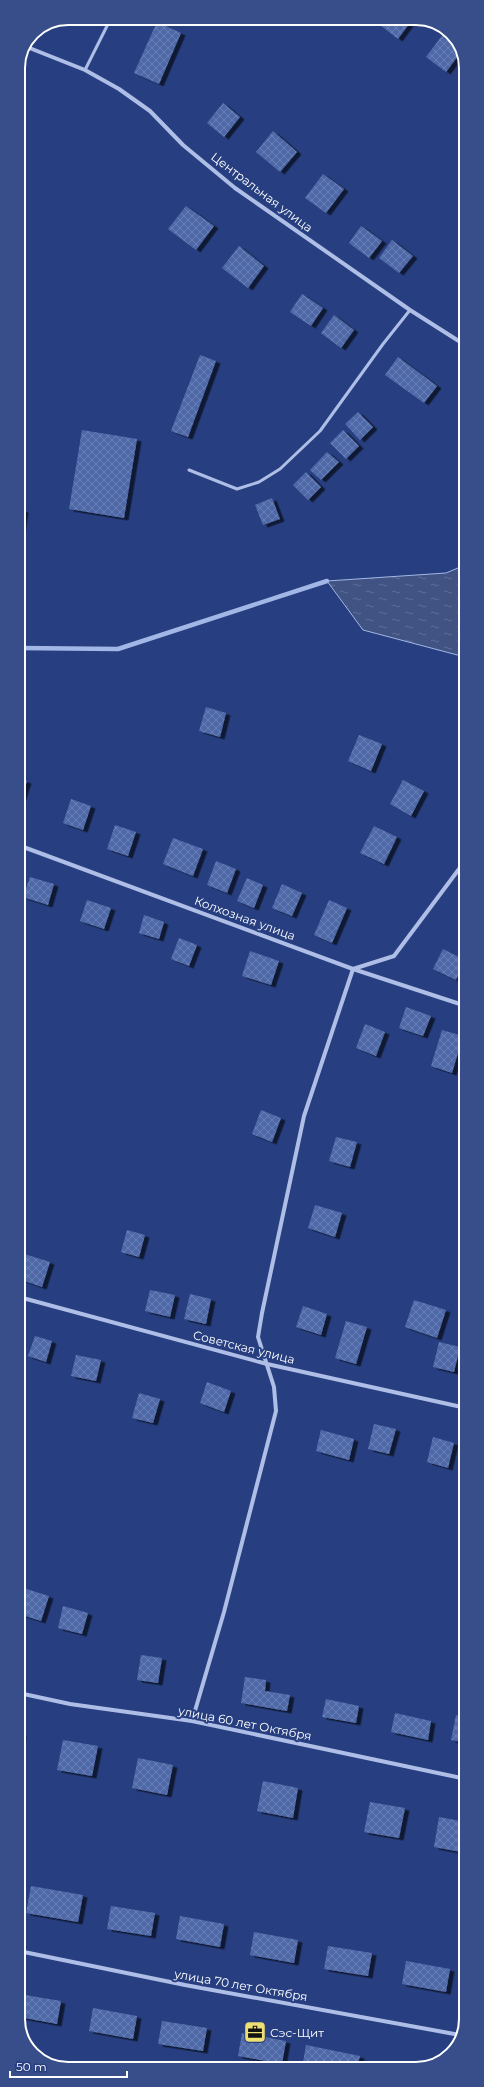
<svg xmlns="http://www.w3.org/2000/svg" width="484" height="2087" viewBox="0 0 484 2087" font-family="Montserrat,sans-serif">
<defs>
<pattern id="water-ripples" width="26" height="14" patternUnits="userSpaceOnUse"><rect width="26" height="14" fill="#415383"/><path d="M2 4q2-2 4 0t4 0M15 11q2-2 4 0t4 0" fill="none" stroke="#5e6d96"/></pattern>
<pattern id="building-cross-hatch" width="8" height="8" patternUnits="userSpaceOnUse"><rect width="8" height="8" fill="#4f69a8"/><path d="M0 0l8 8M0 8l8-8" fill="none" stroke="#6980b5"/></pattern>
<filter id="shadow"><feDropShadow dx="4.5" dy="2.5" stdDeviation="0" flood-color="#0009"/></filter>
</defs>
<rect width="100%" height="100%" fill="#273f80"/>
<path fill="url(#water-ripples)" stroke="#a2b7e6" d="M465 565V657L363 630 327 581 446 573Z"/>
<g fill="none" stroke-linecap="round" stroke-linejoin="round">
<path stroke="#a2b7e6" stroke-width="4.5" d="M18 648 118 649 327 581"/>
</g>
<g fill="url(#building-cross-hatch)" filter="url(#shadow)">
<path d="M371 18H401L409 24 398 39Z"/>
<path d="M157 22 181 33 159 84 134 73Z"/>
<path d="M444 33 457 43 461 52 446 72 426 57Z"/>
<path d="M465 82V94L459 90Z"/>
<path d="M223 103 240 117 224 137 207 123Z"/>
<path d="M273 131 297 152 280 172 256 152Z"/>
<path d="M323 174 344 189 326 213 305 198Z"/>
<path d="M186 206 214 226 196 250 168 229Z"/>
<path d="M361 226 382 241 369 258 349 243Z"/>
<path d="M392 240 413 256 399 273 379 258Z"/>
<path d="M239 246 264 266 248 288 222 268Z"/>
<path d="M302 294 323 308 311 326 290 312Z"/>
<path d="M334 315 354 330 341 348 321 333Z"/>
<path d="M200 355 216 361 188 437 171 431Z"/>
<path d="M398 357 437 386 424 403 385 375Z"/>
<path d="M358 412 373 427 360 440 345 424Z"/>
<path d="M82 430 137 439 124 518 69 509Z"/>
<path d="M343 430 359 446 346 459 330 443Z"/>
<path d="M327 452 339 462 321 480 310 470Z"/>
<path d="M306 472 321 487 308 500 293 485Z"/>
<path d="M272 498 280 519 263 525 255 505Z"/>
<path d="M18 509 24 510 19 544H18Z"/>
<path d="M206 707 226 713 220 737 199 731Z"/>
<path d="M359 735 382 744 371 771 348 761Z"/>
<path d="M18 778 27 781 20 803 18 802Z"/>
<path d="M403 780 424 791 411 816 390 804Z"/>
<path d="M71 799 91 806 83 830 63 823Z"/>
<path d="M115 825 136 832 128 856 107 849Z"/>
<path d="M374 826 397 837 384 864 360 853Z"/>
<path d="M173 838 203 849 193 876 163 864Z"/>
<path d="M216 861 236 869 227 893 207 885Z"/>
<path d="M30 877 54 884 48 905 23 897Z"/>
<path d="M247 878 263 885 254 908 237 901Z"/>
<path d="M282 884 302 893 292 916 272 908Z"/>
<path d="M87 900 111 908 104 929 80 921Z"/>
<path d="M329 900 347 908 332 943 314 935Z"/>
<path d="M144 915 164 922 159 939 139 933Z"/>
<path d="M179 938 197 945 189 966 171 959Z"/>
<path d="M443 949 465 960 456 980 433 969Z"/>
<path d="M250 951 279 961 271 985 242 976Z"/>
<path d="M406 1007 431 1016 423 1036 399 1028Z"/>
<path d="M365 1024 385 1032 376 1056 356 1048Z"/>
<path d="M442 1030 463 1036 452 1073 431 1066Z"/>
<path d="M261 1110 281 1118 272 1142 252 1134Z"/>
<path d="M336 1137 357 1142 350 1167 329 1161Z"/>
<path d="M315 1205 342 1213 335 1237 308 1228Z"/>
<path d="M127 1230 145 1235 139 1257 121 1252Z"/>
<path d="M21 1253 50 1262 42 1287 19 1279V1260Z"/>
<path d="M150 1290 175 1295 170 1317 145 1311Z"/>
<path d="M190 1294 211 1299 206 1324 184 1319Z"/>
<path d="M414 1300 446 1310 437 1338 405 1327Z"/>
<path d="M303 1306 327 1314 321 1335 296 1327Z"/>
<path d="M346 1321 367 1327 356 1364 335 1358Z"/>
<path d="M35 1336 52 1341 46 1362 28 1356Z"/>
<path d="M439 1342 460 1347 454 1372 433 1367Z"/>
<path d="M76 1355 101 1360 96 1381 71 1376Z"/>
<path d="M207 1382 231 1391 224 1412 200 1403Z"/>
<path d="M139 1393 160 1399 153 1423 132 1418Z"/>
<path d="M374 1424 396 1429 389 1454 368 1449Z"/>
<path d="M321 1430 354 1439 349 1460 316 1451Z"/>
<path d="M433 1437 454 1443 448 1468 427 1462Z"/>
<path d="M20 1587 49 1596 41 1621 19 1614Z"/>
<path d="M63 1606 88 1613 82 1634 58 1628Z"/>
<path d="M141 1655 162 1658 158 1683 137 1680Z"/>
<path d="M245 1677 266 1680 265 1691 290 1695 287 1711 241 1703Z"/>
<path d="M326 1699 359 1706 356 1723 322 1717Z"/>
<path d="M395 1713 431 1721 428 1740 391 1732Z"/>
<path d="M456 1715 466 1717V1743L451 1740Z"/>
<path d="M19 1734H22L20 1746H19Z"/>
<path d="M63 1740 98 1746 92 1776 57 1770Z"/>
<path d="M138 1758 173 1765 167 1795 132 1788Z"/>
<path d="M263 1781 298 1788 293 1818 257 1811Z"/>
<path d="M370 1802 405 1808 399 1838 364 1832Z"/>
<path d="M439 1817 466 1822V1853L434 1847Z"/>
<path d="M31 1886 83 1895 78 1922 26 1913Z"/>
<path d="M111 1906 155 1913 151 1936 107 1929Z"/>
<path d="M180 1916 224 1924 220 1947 176 1939Z"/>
<path d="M254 1932 298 1940 294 1963 250 1955Z"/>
<path d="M328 1946 372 1953 368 1976 324 1969Z"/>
<path d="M406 1961 450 1969 446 1992 402 1984Z"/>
<path d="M19 1994 61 2001 57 2024 19 2017Z"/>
<path d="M93 2008 137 2016 133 2039 89 2031Z"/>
<path d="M162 2021 207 2028 203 2051 158 2044Z"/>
<path d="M242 2033 286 2041 282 2064 238 2056Z"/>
<path d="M306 2045 360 2056 357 2068H302Z"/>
<path d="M384 2062 415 2067V2068H383Z"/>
</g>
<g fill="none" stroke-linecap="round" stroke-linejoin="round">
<g stroke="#aebee6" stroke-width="3">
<path d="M85 70 111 18"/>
<path d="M189 470 237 489 259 482 280 469 320 431 383 344 410 310"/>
</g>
<g stroke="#aebee6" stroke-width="4">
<path d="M27 47 85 70 119 89 150 111 183 145 235 188 410 310 465 345"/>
<path d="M18 845 353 969 466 1006"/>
<path d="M19 1297 267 1364 466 1408"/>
<path d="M19 1693 70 1704 192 1721 466 1779"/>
<path d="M192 1721 224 1612 276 1411 274 1387 258 1337 262 1313 304 1116 353 969 394 956 465 861"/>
<path d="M19 1951 185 1985 460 2035"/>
</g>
</g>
<defs>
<g id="office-square" transform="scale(1.15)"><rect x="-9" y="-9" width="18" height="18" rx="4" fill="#eedf73" stroke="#273f80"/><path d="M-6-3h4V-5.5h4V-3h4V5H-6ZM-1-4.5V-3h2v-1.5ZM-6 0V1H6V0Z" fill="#111"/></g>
</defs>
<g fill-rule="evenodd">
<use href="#office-square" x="255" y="2032"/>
</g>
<g text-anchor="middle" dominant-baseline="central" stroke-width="4" stroke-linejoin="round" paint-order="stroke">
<g font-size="12" fill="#fff" stroke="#273f80">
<text transform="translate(262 192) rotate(37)">Центральная улица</text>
<text transform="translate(245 918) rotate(20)">Колхозная улица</text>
<text transform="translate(244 1347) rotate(14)">Советская улица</text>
<text transform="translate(245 1723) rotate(11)">улица 60 лет Октября</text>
<text transform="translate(241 1985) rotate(10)">улица 70 лет Октября</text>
</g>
<g font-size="12" fill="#fff" stroke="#273f80" text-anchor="start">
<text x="270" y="2032">Сэс-Щит</text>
</g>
</g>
<path d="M0 0H484V2087H0ZM68 25H416A43 43 0 0 1 459 68V2019A43 43 0 0 1 416 2062H68A43 43 0 0 1 25 2019V68A43 43 0 0 1 68 25Z" fill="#384e8a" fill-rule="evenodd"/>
<path fill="none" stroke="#fff" stroke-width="2" d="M68 25H416A43 43 0 0 1 459 68V2019A43 43 0 0 1 416 2062H68A43 43 0 0 1 25 2019V68A43 43 0 0 1 68 25Z"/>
<path d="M10 2071v6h117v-6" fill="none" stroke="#ffffff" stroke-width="2"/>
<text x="16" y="2071" font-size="12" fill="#ffffff" stroke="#273f80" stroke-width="3" paint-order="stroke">50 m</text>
</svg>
